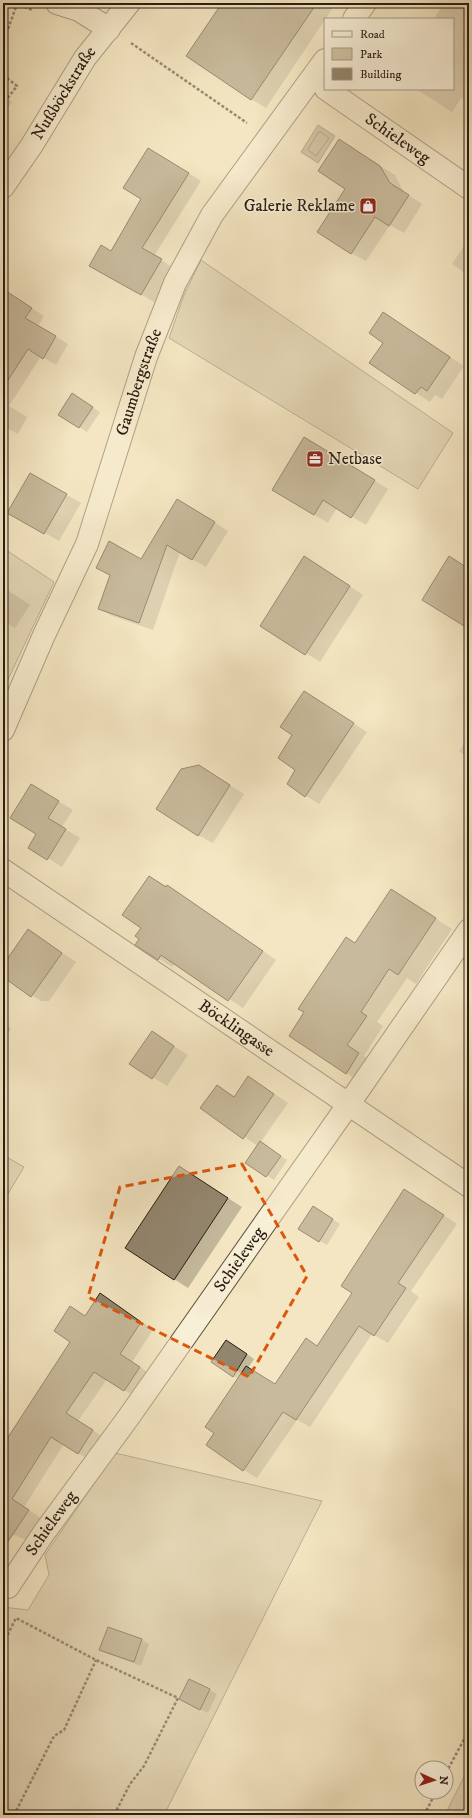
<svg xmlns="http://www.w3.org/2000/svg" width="472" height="1818" viewBox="0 0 472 1818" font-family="'IM FELL DW Pica',serif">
<rect width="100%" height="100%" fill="#f4e6c2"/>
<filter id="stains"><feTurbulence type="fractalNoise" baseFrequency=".005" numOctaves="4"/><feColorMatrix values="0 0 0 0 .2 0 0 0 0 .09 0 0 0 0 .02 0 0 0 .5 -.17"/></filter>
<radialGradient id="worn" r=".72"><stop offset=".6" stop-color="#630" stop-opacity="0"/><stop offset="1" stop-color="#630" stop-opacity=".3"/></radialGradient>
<g fill="#d1c4a4" stroke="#7d705b">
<path d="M201 260 453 433 418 489 169 338 184 295Z"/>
<path d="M3 548 54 582 3 690Z"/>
<path d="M3 1155 24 1167 3 1202Z"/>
<path d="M115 1453 322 1501 164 1815H3V1607L28 1610 49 1575 45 1555Z"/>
<path d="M469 1767V1815H445Z"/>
</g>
<path fill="#afa286" stroke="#796d58" d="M318 125 335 136 318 163 301 152Z"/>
<g fill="#0003">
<path d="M224 3H336L266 108 251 99Z"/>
<path d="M444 3H469V103L461 98 452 112 416 89H453V19H434Z"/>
<path d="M3 95 12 102 3 113Z"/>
<path d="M340 140 395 175 404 192 422 204 404 233 390 225 366 261 351 253 347 189Z"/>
<path d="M162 156 201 181 154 256 174 268 154 302 91 265 112 252 143 199Z"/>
<path d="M469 238V276L452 264Z"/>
<path d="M3 290 44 316 38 326 68 344 56 365 41 356 9 406 27 417 18 434 3 426Z"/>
<path d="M383 313 464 366 442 399 435 395 430 402 370 363 384 342Z"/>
<path d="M79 399 100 412 87 432 60 415Z"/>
<path d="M318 447 388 489 366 525 337 508 328 523 273 490Z"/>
<path d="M30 474 81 503 59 541 8 512Z"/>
<path d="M191 508 228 531 206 567 180 552 153 630 112 616 99 608 110 576 97 568 141 560Z"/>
<path d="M319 566 363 595 320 662 262 625Z"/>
<path d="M3 587 30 605 15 628 3 621Z"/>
<path d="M304 692 367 732 319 804 288 784 297 770 294 735Z"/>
<path d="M469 736V758L459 751Z"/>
<path d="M199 766 244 794 213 843 198 835Z"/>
<path d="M45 793 73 810 62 827 80 838 62 867 30 847 37 834Z"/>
<path d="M150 877 181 894 276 960 243 1008 175 963 172 967 137 944 141 938Z"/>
<path d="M392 890 452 929 416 984 407 978 377 1022 383 1026 364 1056 376 1064 363 1083 346 1073 305 1012 356 944Z"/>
<path d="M29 930 76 962 49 1001H41L3 976V967Z"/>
<path d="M3 1024 11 1028 3 1044Z"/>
<path d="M152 1032 188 1055 167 1086 131 1064Z"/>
<path d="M249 1077 288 1103 260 1143 287 1160 274 1180 247 1163 258 1146 202 1108 217 1086 235 1097Z"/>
<path d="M179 1167 242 1207 188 1288 174 1279Z"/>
<path d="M405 1190 457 1224 411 1291 419 1297 388 1343 372 1334 310 1427 297 1420 257 1478 244 1470 215 1433 239 1379 233 1376 234 1345 254 1359 248 1368 276 1385 306 1340 318 1346 353 1293Z"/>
<path d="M320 1211 340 1224 327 1245 299 1229Z"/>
<path d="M112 1302 153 1330 132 1362 152 1375 137 1398 107 1379 78 1421 105 1438 91 1461 64 1444 24 1507 41 1518 27 1540 3 1531V1447L72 1341 86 1316Z"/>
<path d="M142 1640 149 1644 141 1666 108 1654 100 1650Z"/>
<path d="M210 1690 217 1694 208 1713 188 1703Z"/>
</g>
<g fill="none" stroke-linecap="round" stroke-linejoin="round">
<path stroke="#6c604c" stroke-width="1" d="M319 132H321L329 138 316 156 308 150Z"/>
</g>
<g fill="#93866e" stroke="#291d12">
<path d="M222 3H317L251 100 186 56Z"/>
<path d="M339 139 380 166 390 183 409 195 389 226 375 217 351 254 317 232 345 189 318 171Z"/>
<path d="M148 148 189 173 142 248 162 259 141 295 89 266 101 245 111 251 141 199 123 188Z"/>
<path d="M3 289 32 308 25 318 56 336 43 359 28 349 3 388Z"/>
<path d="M383 312 450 357 427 391 421 387 415 394 369 363 383 343 369 333Z"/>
<path d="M72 393 93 407 79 428 58 415Z"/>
<path d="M304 437 375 480 351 518 323 500 314 515 272 490Z"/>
<path d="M30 473 67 494 44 534 7 513Z"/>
<path d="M177 499 215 522 192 560 167 545 139 623 98 609 110 575 96 568 109 541 141 559Z"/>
<path d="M304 556 350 586 305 655 260 626Z"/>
<path d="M449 556 469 569V629L422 600Z"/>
<path d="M304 691 354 723 305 797 287 784 295 770 278 758 292 735 280 727Z"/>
<path d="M199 765 230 785 198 836 156 809 181 769Z"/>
<path d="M31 784 59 801 48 818 66 829 47 860 28 848 36 834 10 818Z"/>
<path d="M149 876 166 887 167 885 263 951 228 1001 161 955 158 960 135 945 139 939 135 936 141 928 122 915Z"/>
<path d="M391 889 436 918 398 975 389 969 361 1012 367 1016 347 1045 359 1053 346 1074 289 1036 304 1012 298 1009 346 937 355 943Z"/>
<path d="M28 929 62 953 31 997 3 977V965Z"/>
<path d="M152 1031 174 1046 152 1079 129 1064Z"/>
<path d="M248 1076 274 1094 243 1139 200 1108 217 1085 234 1097Z"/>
<path d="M260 1141 281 1156 266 1177 245 1163Z"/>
<path d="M179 1166 228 1198 174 1280 125 1248Z"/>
<path d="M404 1189 444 1215 398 1283 406 1288 374 1336 359 1326 296 1420 283 1412 243 1471 206 1445 214 1433 205 1427 246 1366 275 1384 306 1338 317 1346 352 1293 341 1286Z"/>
<path d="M313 1206 333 1219 319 1242 298 1229Z"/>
<path d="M100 1293 141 1322 120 1354 140 1367 124 1391 94 1372 66 1413 93 1430 78 1454 51 1437 12 1499 29 1510 3 1549V1445L70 1342 54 1331 70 1306 85 1316Z"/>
<path d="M226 1340 247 1354 233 1377 211 1362Z"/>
<path d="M108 1627 142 1639 134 1662 99 1650Z"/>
<path d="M189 1679 210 1689 200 1710 179 1699Z"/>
</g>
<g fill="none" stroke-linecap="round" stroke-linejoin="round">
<g stroke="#5c4f3e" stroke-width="24">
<g id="minor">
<path d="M57 3 79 10 109 29"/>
<path d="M354 19 365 3"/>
<path id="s1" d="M326 89 469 188"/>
<path id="s2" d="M3 187 32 145 85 58 129 3"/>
<path id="s3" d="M3 730 44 635 87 544 146 357 175 283 212 215 325 60"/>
<path id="s4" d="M3 870 469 1186"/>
<path id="s5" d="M8 1587 43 1534 128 1418 348 1105 469 930"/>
</g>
</g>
<g stroke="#291d12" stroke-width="2.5" stroke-dasharray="3 2" stroke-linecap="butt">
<path d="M15 3 32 10"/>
<path d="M3 43 17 4"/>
<path d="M131 43 247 123"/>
<path d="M3 75 17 86 3 104"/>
<path d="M3 1644 16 1618 96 1660 178 1698 144 1766 130 1784 114 1815"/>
<path d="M446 1773 469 1730"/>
<path d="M14 1815 54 1736 64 1730 96 1660"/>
<path d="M424 1815 436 1792"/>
</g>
<use href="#minor" stroke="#f8efd7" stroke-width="22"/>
</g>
<path d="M0 0H472V1818H0ZM242 1164 307 1276 249 1377 88 1297 120 1187Z" fill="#f4e6c2" fill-opacity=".55" fill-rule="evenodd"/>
<path fill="none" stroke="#de560c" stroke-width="3" stroke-dasharray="8 5" stroke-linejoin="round" d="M242 1164 307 1276 249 1377 88 1297 120 1187Z"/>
<defs>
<g id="shop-square" transform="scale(0.9)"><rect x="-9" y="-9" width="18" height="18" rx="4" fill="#8f2418" stroke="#f8efd7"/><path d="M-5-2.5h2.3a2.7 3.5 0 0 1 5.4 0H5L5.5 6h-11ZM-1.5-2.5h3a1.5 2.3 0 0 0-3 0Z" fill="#fff"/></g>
<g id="office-square" transform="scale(0.9)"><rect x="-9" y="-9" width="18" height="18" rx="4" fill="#8f2418" stroke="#f8efd7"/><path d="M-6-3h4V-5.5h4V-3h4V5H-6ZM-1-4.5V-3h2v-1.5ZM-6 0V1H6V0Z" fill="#fff"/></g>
</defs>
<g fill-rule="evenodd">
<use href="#shop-square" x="368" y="206"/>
<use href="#office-square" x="315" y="459"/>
</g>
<g text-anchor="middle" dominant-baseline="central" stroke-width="3" stroke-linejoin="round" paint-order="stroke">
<g font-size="17" fill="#291d12" stroke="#f8efd7">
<text stroke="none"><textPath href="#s2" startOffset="112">Nußböckstraße</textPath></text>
<text stroke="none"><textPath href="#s1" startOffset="87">Schieleweg</textPath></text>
<text stroke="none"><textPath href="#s3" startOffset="374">Gaumbergstraße</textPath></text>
<text stroke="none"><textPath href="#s4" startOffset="282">Böcklingasse</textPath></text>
<text stroke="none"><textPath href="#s5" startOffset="401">Schieleweg</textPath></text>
<text stroke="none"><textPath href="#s5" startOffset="77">Schieleweg</textPath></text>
</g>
<g font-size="17" fill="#291d12" stroke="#f8efd7" text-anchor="end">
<text x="355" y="206">Galerie Reklame</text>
<text x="328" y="459" text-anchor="start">Netbase</text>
</g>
</g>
<rect width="472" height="1818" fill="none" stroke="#f4e6c2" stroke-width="16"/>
<rect x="4" y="4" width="464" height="1810" fill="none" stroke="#291d12" stroke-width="2"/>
<rect x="8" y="8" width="456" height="1802" fill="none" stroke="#291d12"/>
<rect x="324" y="18" width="130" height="72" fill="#f8efd7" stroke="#a59b88"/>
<rect x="332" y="31" width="20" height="6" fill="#f8efd7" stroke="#a59b88"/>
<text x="360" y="38" font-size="12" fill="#291d12">Road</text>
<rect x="332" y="48" width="20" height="12" fill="#d1c4a4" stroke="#a59b88"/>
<text x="360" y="58" font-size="12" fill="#291d12">Park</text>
<rect x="332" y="68" width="20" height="12" fill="#93866e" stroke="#a59b88"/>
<text x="360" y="78" font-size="12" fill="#291d12">Building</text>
<g transform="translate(434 1780) rotate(93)"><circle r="19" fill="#f8efd7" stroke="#a59b88"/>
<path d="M0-3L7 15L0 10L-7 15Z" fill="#8f2418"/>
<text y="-6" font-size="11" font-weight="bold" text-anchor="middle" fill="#291d12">N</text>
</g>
<rect width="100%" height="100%" filter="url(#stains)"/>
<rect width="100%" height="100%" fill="url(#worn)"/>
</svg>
